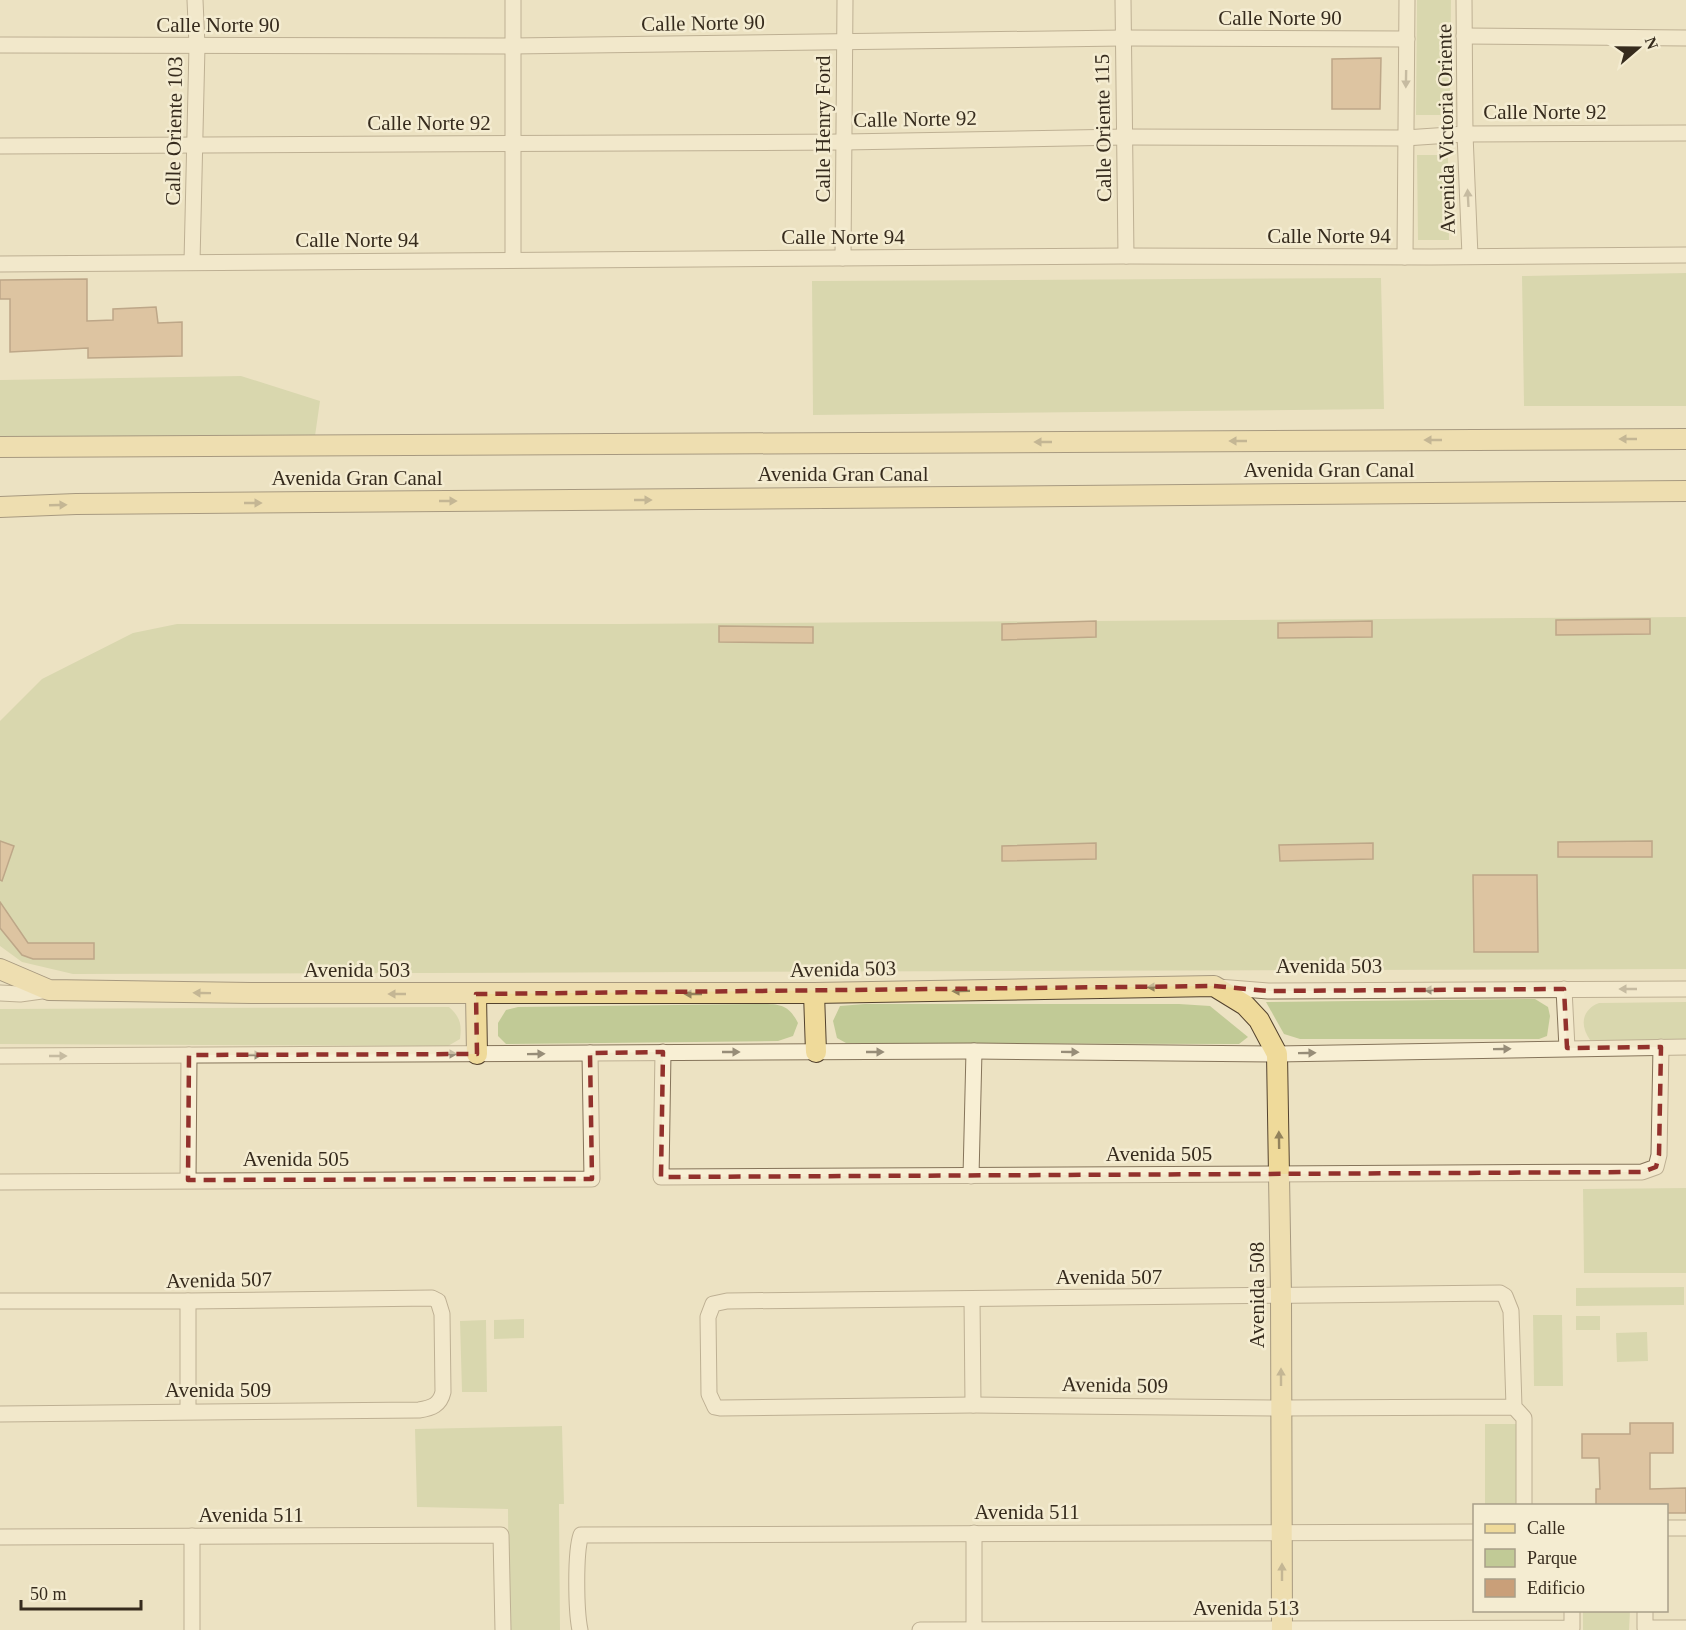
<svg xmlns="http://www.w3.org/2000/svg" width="1686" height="1630" viewBox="0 0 1686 1630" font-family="'Times New Roman',serif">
<rect width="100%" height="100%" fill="#ece2c2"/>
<g fill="#c1ca96">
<path d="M1417 0H1451L1450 115H1416Z"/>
<path d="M1417 155H1448L1449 240H1418Z"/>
<path d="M1686 273V406H1524L1522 276Z"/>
<path d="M1381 278 1384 409 813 415 812 281Z"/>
<path d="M241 376 320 401 315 436H0V380Z"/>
<path d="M1686 617V969L73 974 22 962 0 946V721L42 679 133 633 177 624H617Z"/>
<path d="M1535 999 1548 1007 1550 1016 1547 1036 1539 1039H1300L1284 1034 1266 1002Z"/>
<path d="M1686 1002V1040H1590C1580 1026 1581 1010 1599 1003Z"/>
<path d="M757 1004C778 1004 788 1003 798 1023L793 1036 778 1041 506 1044 498 1036V1023L506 1010 518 1007Z"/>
<path d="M865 1004H1179L1210 1006 1248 1037 1239 1044 846 1043 837 1038 833 1021 840 1006Z"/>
<path d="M449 1007C460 1017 462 1024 460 1039L448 1046 0 1044V1009Z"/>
<path d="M1686 1188V1273H1584L1583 1189Z"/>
<path d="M1684 1287V1305L1576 1306V1288Z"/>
<path d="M1533 1315H1562L1563 1386H1534Z"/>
<rect x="1576" y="1316" width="24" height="14"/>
<path d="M524 1319V1338L494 1339V1320Z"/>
<path d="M486 1320 487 1392H462L460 1321Z"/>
<path d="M1647 1332 1648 1361 1617 1362 1616 1333Z"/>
<path d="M1485 1424H1519L1518 1505 1485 1506Z"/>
<path d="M562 1426 564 1504H559L560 1630H509L508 1509 417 1507 415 1429Z"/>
<path d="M1583 1611H1630L1629 1630H1583Z"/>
</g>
<g fill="#c99f79" stroke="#845f40" stroke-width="1.5">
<path d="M1381 58 1380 109H1332V59Z"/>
<path d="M87 279V321L113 320V309L156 307 158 323 182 322V356L88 358V348L10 352V299H0V280Z"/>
<path d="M1650 619V634L1556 635V620Z"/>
<path d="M1096 621V637L1002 640V624Z"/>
<path d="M1372 621V637L1278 638V623Z"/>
<path d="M719 626 813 627V643L719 642Z"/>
<path d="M0 841 14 846 2 881 0 880Z"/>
<path d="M1652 841V857H1558V842Z"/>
<path d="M1096 843V859L1002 861V846Z"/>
<path d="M1373 843V859L1280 861 1279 845Z"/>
<path d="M1473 875H1537L1538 952H1474Z"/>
<path d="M0 902 28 943H94V959H33L22 955 0 928Z"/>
<path d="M1630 1423H1673V1453H1650V1489L1686 1488V1513H1666V1506H1596V1489H1600L1599 1458H1582V1434H1630Z"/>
</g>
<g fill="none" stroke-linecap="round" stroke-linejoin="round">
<g stroke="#85745a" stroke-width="17">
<g id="minor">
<path d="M513 0V260"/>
<path d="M1123 0 1126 256"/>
<path d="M1464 0 1465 134 1470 256"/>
<path d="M1464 36 1686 38"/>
<path d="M0 45 512 46 1123 38 1407 39"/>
<path d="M0 146 844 142 1125 137 1405 138 1465 134 1686 133"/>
<path d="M1405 257 1407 0"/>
<path d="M843 258 845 0"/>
<path d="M192 262 197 46 195 0"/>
<path d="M0 264 1126 256 1431 257 1686 255"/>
<path d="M1218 987 1268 991 1686 989"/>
<path d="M1564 989 1567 1048"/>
<path d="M0 993 20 994 49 990"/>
<path d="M663 1052 661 1177 1642 1172 1656 1167 1659 1155 1661 1047"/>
<path d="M0 1056 974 1051 1277 1054 1686 1047"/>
<path d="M971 1176 974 1051"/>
<path d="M188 1180 189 1055"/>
<path d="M0 1182 592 1179 590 1053"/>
<path d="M972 1299 973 1405"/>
<path d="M0 1301H188L432 1298 438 1301 442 1314 443 1392C440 1405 432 1408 419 1410L0 1414"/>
<path d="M1514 1407 1281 1408 973 1405 720 1408 715 1407 709 1394 708 1317 713 1304 727 1301 1500 1293 1505 1296 1511 1311 1514 1407 1524 1418V1506"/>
<path d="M188 1411V1301"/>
<path d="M1666 1528H1686"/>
<path d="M974 1533V1630"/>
<path d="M192 1536V1630"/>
<path d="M0 1537 501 1535 503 1630"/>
<path d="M1645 1610V1628H1686"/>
<path d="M580 1630C576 1611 575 1552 581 1535L1474 1532"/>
<path d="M920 1630 1572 1628V1610"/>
</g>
</g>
<g stroke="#53422e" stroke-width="22">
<g id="major">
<path d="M0 447 1686 439"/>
<path d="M0 507 76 504 1686 491"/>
<path d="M0 969 49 990 251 993H814L1214 986 1245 1005 1259 1020 1277 1054 1281 1296 1282 1630"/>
<path d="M814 993 816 1052"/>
<path d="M476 994 477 1054"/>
</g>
</g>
<use href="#minor" stroke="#f8efd4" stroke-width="15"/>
<use href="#major" stroke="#efda9a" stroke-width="20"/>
</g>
<defs><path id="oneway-solid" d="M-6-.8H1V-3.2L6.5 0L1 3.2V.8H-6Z" transform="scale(1.5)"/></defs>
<g fill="#978d78">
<use href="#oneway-solid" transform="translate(1406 79) rotate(91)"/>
<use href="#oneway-solid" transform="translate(1468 198) rotate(-93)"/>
<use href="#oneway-solid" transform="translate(1628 989) rotate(-180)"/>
<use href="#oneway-solid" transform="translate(1433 990) rotate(180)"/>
<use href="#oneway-solid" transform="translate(1502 1049) rotate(-1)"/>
<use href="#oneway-solid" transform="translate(731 1052)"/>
<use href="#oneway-solid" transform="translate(875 1052)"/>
<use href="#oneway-solid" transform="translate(1070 1052) rotate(1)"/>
<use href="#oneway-solid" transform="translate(1307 1053) rotate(-1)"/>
<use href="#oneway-solid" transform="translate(448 1054)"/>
<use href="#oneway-solid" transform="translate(536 1054) rotate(-1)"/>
<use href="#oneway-solid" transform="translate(253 1055)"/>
<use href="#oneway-solid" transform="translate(58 1056)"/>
</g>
<g fill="#92825c">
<use href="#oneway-solid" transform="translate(1628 439) rotate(180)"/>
<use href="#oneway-solid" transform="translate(1433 440) rotate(180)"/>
<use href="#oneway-solid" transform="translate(1238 441) rotate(180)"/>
<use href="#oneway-solid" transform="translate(1043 442) rotate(180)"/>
<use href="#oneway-solid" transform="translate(643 500)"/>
<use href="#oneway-solid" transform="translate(448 501)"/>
<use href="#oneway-solid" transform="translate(253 503)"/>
<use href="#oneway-solid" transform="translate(58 505) rotate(-2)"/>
<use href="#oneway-solid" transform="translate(1156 987) rotate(179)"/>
<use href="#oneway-solid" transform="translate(961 991) rotate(179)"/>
<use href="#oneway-solid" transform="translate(202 993) rotate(-179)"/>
<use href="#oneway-solid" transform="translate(397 994) rotate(-180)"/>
<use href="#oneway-solid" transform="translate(693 994) rotate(180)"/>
<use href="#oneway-solid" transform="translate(1279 1140) rotate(-91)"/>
<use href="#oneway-solid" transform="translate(1281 1377) rotate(-90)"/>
<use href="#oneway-solid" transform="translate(1282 1572) rotate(-90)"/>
</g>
<path d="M0 0H1686V1630H0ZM1214 986 1268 991 1564 989 1567 1048 1661 1047 1659 1155 1656 1167 1642 1172 661 1177 663 1052 590 1053 592 1179 188 1180 189 1055 477 1054 476 994Z" fill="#ece2c2" fill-opacity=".55" fill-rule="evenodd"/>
<path fill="none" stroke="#92312c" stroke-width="4.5" stroke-dasharray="12 8" stroke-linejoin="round" d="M1214 986 1268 991 1564 989 1567 1048 1661 1047 1659 1155 1656 1167 1642 1172 661 1177 663 1052 590 1053 592 1179 188 1180 189 1055 477 1054 476 994Z"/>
<g text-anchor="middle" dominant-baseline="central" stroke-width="5" stroke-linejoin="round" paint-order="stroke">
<g font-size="21" fill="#362b1d" stroke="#f4ecd1">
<text x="1280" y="18">Calle Norte 90</text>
<text transform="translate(703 23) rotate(-1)">Calle Norte 90</text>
<text x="218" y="25">Calle Norte 90</text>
<text x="1545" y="112">Calle Norte 92</text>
<text transform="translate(915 119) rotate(-1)">Calle Norte 92</text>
<text x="429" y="123">Calle Norte 92</text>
<text transform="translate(1103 128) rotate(-91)">Calle Oriente 115</text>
<text transform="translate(823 129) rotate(-90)">Calle Henry Ford</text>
<text transform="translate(1446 129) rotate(-91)">Avenida Victoria Oriente</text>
<text transform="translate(174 131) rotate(-89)">Calle Oriente 103</text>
<text x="1329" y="236">Calle Norte 94</text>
<text x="843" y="237">Calle Norte 94</text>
<text x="357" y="240">Calle Norte 94</text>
<text x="1329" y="470">Avenida Gran Canal</text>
<text x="843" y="474">Avenida Gran Canal</text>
<text x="357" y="478">Avenida Gran Canal</text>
<text x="1329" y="966">Avenida 503</text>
<text transform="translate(843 969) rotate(-1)">Avenida 503</text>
<text x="357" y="970">Avenida 503</text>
<text x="1159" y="1154">Avenida 505</text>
<text x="296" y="1159">Avenida 505</text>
<text x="1109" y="1277">Avenida 507</text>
<text transform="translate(219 1280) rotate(-1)">Avenida 507</text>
<text transform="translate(1257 1295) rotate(-90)">Avenida 508</text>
<text transform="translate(1115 1385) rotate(1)">Avenida 509</text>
<text x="218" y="1390">Avenida 509</text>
<text x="1027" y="1512">Avenida 511</text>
<text x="251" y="1515">Avenida 511</text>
<text x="1246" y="1608">Avenida 513</text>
</g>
</g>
<rect x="1473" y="1504" width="195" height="108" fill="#f4ecd1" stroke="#a89f89" stroke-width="1.5"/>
<rect x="1485" y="1524" width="30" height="9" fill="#efda9a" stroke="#a89f89" stroke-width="1.5"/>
<text x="1527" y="1534" font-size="18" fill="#362b1d">Calle</text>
<rect x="1485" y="1549" width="30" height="18" fill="#c1ca96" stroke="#a89f89" stroke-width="1.5"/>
<text x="1527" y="1564" font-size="18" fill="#362b1d">Parque</text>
<rect x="1485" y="1579" width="30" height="18" fill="#c99f79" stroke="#a89f89" stroke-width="1.5"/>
<text x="1527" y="1594" font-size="18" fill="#362b1d">Edificio</text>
<g transform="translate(1638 48) rotate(70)" stroke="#f4ecd1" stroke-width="4.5" paint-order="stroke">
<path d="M0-4.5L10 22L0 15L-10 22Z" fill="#362b1d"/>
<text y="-9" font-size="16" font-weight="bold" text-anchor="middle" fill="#362b1d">N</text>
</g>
<path d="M21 1600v9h120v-9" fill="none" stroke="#362b1d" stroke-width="3"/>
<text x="30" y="1600" font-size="18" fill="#362b1d" stroke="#f4ecd1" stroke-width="4.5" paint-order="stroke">50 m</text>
</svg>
